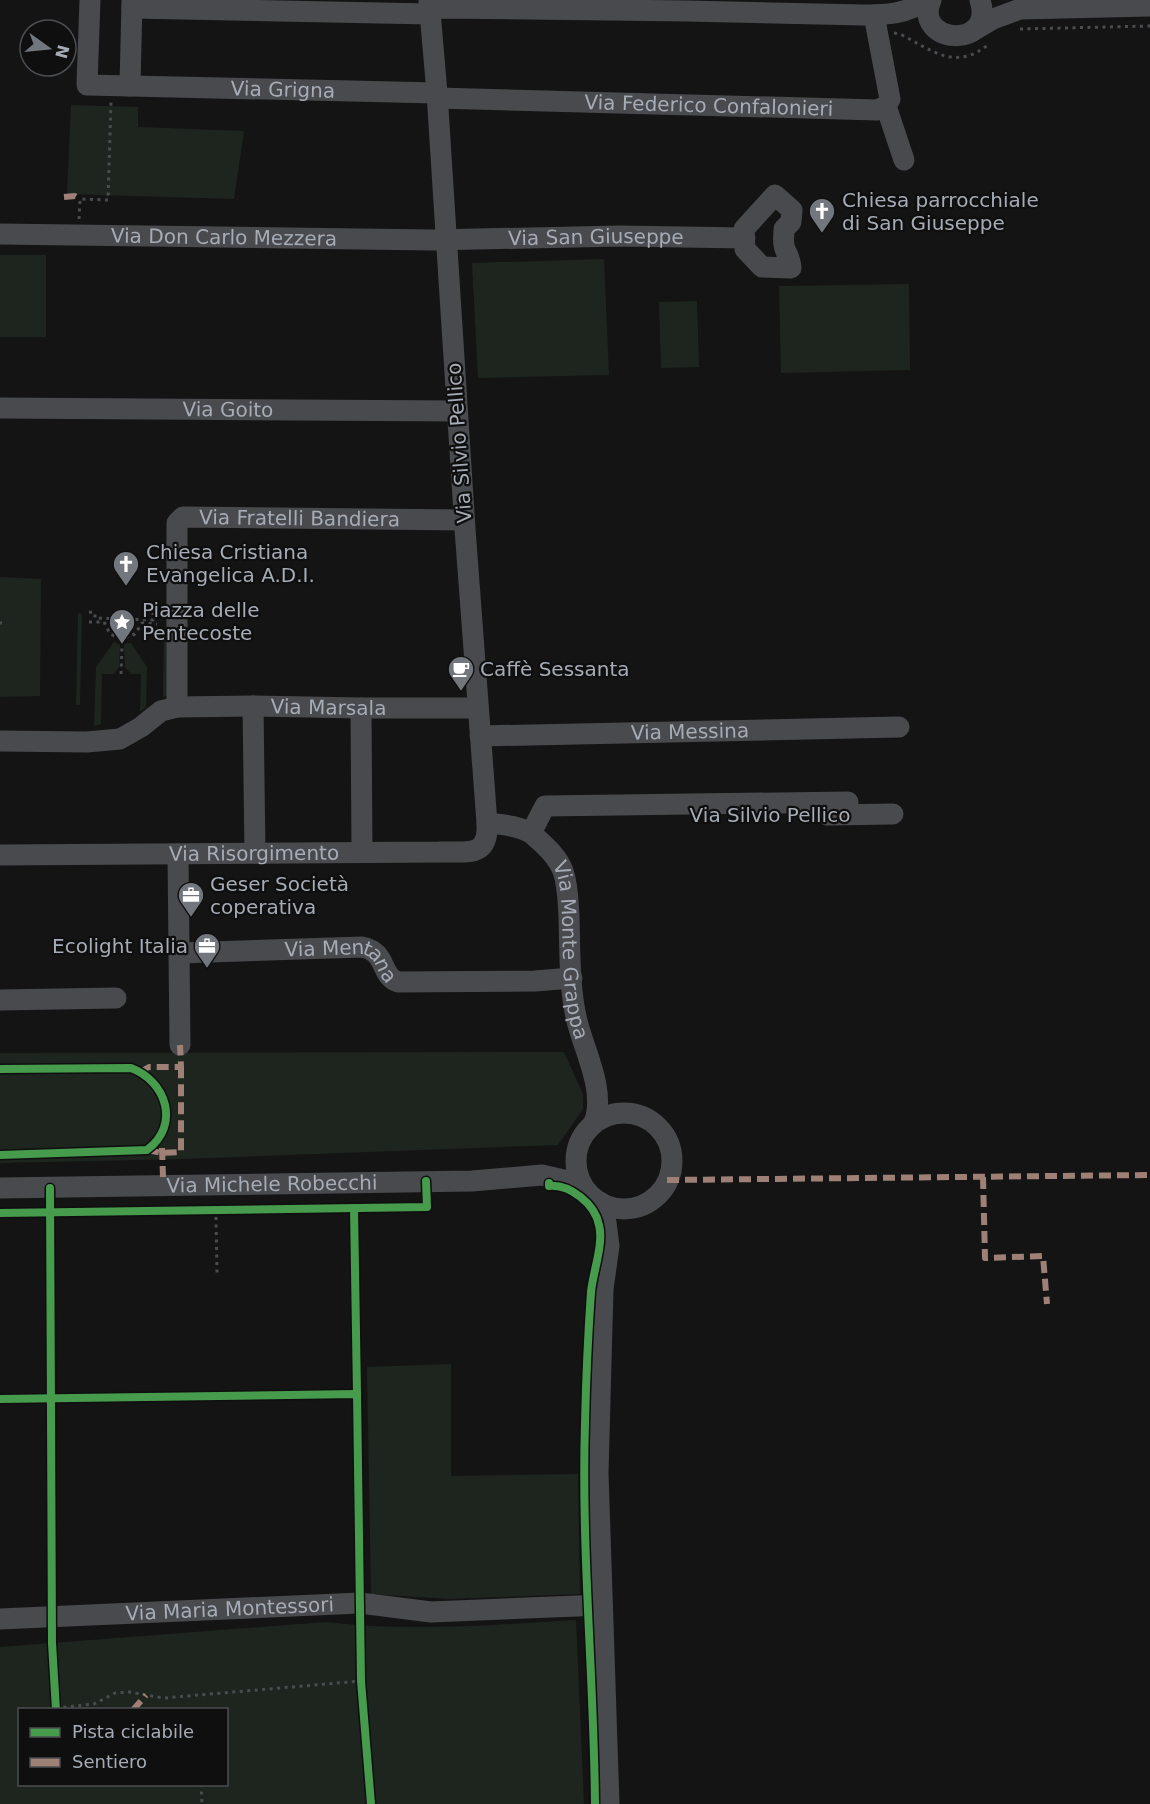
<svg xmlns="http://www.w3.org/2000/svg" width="1150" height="1804" viewBox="0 0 1150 1804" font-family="'DejaVu Sans',sans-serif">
<rect width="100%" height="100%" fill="#141415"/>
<g fill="#1e251f" fill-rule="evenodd">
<path d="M71 105 138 107V127L244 131 234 199 67 194Z"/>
<rect x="0" y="255" width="46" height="82"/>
<path d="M604 259 609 375 478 378 472 263Z"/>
<path d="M909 284 910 370 781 373 779 286Z"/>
<path d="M697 301 699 367 661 368 659 302Z"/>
<path d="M0 577 41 579 40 696 0 697Z"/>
<path d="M78 613 82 614 80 705H76Z"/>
<path d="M164 628H167V696L163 697Z"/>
<path d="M114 642 120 645 119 667 114 674H102L101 724 94 726 96 667Z"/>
<path d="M131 643 147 667 146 707 140 712 141 674H131L125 667 124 644Z"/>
<path d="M564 1052 583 1094V1109L558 1145 183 1159 0 1163V1053Z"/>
<path d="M451 1364V1476L578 1474 580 1594 449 1599 371 1594 367 1367Z"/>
<path d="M576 1620 584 1804H0V1647L326 1622C410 1632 493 1625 576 1620ZM20 1710H226V1784H20Z"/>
</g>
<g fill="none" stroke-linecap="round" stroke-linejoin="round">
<g stroke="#4a4c4f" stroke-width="3" stroke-dasharray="3 4.5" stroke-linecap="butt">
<path d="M1020 29 1150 26"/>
<path d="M894 33 900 34C932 50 955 72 989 44"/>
<path d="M79 219 80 199 108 200 111 101"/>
<path d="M89 612 95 613V618L123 619"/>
<path d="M89 622H104L110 634 122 639 135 634 142 623 157 624"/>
<path d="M0 623H2"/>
<path d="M121 674 123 619 153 620V614H158"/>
<path d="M279 1208V1211"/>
<path d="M216 1209V1212"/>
<path d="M216 1217 217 1273"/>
<path d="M56 1708 94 1704 115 1693 129 1692 164 1698 361 1681"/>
<path d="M201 1784 202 1804"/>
</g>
<g stroke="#494a4d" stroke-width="21">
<path d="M90 0 87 85 130 86 132 0"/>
<path d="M931 0C912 44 996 51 980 0"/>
<path d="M132 8 430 14 439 8 687 11 863 15C885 15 908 14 926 0"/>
<path d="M971 32 993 19 1020 9 1150 6"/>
<path id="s1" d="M130 86 437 93"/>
<path id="s2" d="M437 98 877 110 886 106 890 99 874 15"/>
<path d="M886 106 904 160"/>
<path d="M775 195 792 210 791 222 784 229C784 234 783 240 784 245 785 253 790 255 791 268L762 267 745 249 744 229Z"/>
<path id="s3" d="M0 234 432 240 620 236 745 238"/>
<path id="s4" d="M0 408 457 411"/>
<path d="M253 706 255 853"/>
<path id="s5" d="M177 707V523L183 517 464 520"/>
<path d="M361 708 362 851"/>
<path id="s6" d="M480 736 899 727"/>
<path id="s7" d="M0 741 87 742 120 739 141 727 161 711 177 707 253 706 361 708H478"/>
<path d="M827 815 893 814"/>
<path d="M487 823C503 825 516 825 531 833L545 806 848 802"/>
<path id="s8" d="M531 833C543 844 557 855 563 871 568 885 568 902 569 916 570 951 569 988 577 1021 585 1053 606 1091 594 1123"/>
<path d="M178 854 180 1045"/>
<path id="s9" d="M0 855 439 852C466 851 489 859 487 823L465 529 437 93 429 0"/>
<path id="s10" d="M179 953 362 947C388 952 379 975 398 982L535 981 572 978"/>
<path d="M0 1000 116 998"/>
<circle cx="624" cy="1161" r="48"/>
<path id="s11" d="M0 1188 472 1181 542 1175 581 1184"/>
<path d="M600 1202 605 1215 609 1246 603 1289 598 1473 609 1804"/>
<path id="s12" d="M0 1619 360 1603 431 1612 602 1605"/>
</g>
<g stroke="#9e8076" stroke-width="6" stroke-dasharray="12 6" stroke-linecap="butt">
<path d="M64 197 75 196 80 199"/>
<path d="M140 1072 149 1067H181L180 1045"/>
<path d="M162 1148 163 1177"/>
<path d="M147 1150 162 1153 181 1152V1067"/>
<path d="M983 1177 985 1258 1043 1256 1047 1304"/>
<path d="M667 1180 1150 1175"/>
<path d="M133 1710 146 1695"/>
</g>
<g stroke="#0f0f10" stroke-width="11">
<g id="cycleway">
<path d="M0 1069 131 1068C166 1081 181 1125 147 1150L0 1155"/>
<path d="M549 1183V1186C570 1184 595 1204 599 1225 604 1243 593 1272 591 1292 588 1335 586 1380 585 1423 581 1550 594 1677 595 1804"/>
<path d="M50 1188 52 1643 56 1710"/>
<path d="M354 1208 357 1394"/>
<path d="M0 1213 427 1207 426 1181"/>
<path d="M0 1399 357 1394 361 1681 371 1804"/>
</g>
</g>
<use href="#cycleway" stroke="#469c4c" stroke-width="8"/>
</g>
<defs>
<g id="church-pin" transform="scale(1.35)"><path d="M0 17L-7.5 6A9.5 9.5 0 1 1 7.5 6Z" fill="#72777e" stroke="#0f0f10"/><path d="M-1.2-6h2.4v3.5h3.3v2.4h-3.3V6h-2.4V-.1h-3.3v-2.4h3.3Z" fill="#fff"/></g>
<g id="sight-pin" transform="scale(1.35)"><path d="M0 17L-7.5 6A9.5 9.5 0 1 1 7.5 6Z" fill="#72777e" stroke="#0f0f10"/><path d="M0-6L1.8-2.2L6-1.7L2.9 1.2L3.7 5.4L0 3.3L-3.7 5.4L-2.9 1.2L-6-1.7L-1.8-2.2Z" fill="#fff"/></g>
<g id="cafe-pin" transform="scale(1.35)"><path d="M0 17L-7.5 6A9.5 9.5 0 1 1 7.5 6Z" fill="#72777e" stroke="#0f0f10"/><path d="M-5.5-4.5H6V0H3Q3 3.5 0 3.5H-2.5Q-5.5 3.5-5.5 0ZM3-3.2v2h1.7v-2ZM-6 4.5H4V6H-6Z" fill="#fff"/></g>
<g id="office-pin" transform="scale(1.35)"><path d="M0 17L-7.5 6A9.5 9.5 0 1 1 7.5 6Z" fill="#72777e" stroke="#0f0f10"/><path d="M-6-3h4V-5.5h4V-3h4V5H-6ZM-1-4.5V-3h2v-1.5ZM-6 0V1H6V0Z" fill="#fff"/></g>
</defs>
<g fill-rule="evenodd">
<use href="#church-pin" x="822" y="211"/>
<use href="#church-pin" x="126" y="564"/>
<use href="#sight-pin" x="122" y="622"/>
<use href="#cafe-pin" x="461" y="669"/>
<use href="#office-pin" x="191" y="895"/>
<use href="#office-pin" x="207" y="946"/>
</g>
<g text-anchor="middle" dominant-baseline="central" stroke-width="4.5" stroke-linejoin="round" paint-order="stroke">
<g font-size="20" fill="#a5acb6" stroke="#0f0f10">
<text stroke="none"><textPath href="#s1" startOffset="153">Via Grigna</textPath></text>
<text stroke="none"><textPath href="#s2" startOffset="272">Via Federico Confalonieri</textPath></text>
<text stroke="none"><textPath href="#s3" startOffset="224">Via Don Carlo Mezzera</textPath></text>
<text stroke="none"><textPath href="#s3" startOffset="596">Via San Giuseppe</textPath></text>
<text stroke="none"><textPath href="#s4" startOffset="228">Via Goito</textPath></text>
<text transform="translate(459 443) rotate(-94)">Via Silvio Pellico</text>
<text stroke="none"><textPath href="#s5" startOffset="309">Via Fratelli Bandiera</textPath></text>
<text stroke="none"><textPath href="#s7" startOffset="338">Via Marsala</textPath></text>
<text stroke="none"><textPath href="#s6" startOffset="210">Via Messina</textPath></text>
<text x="770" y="815">Via Silvio Pellico</text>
<text stroke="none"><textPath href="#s9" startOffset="254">Via Risorgimento</textPath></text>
<text stroke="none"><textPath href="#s8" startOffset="130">Via Monte Grappa</textPath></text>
<text stroke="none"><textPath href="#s10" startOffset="168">Via Mentana</textPath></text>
<text stroke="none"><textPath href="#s11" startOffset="272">Via Michele Robecchi</textPath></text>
<text stroke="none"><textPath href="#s12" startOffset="230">Via Maria Montessori</textPath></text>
</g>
<g font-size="20" fill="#a5acb6" stroke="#0f0f10" text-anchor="start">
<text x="842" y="200">Chiesa parrocchiale<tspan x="842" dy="23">di San Giuseppe</tspan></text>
<text x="146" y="552">Chiesa Cristiana<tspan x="146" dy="23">Evangelica A.D.I.</tspan></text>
<text x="142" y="610">Piazza delle<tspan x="142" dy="23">Pentecoste</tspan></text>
<text x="480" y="669">Caffè Sessanta</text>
<text x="210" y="884">Geser Società<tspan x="210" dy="23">coperativa</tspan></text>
<text x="188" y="946" text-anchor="end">Ecolight Italia</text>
</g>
</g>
<rect x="18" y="1708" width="210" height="78" fill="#0f0f10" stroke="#4b4e52" stroke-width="1.5"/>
<rect x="30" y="1728" width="30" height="9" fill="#469c4c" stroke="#4b4e52" stroke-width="1.5"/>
<text x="72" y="1738" font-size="18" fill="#a5acb6">Pista ciclabile</text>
<rect x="30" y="1758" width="30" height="9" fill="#9e8076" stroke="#4b4e52" stroke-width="1.5"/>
<text x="72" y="1768" font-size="18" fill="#a5acb6">Sentiero</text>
<g transform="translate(48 48) rotate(105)"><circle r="28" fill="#0f0f10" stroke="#4b4e52" stroke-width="1.5"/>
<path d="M0-4.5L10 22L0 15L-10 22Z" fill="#72777e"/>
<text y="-9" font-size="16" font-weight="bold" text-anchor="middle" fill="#a5acb6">N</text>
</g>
</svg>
